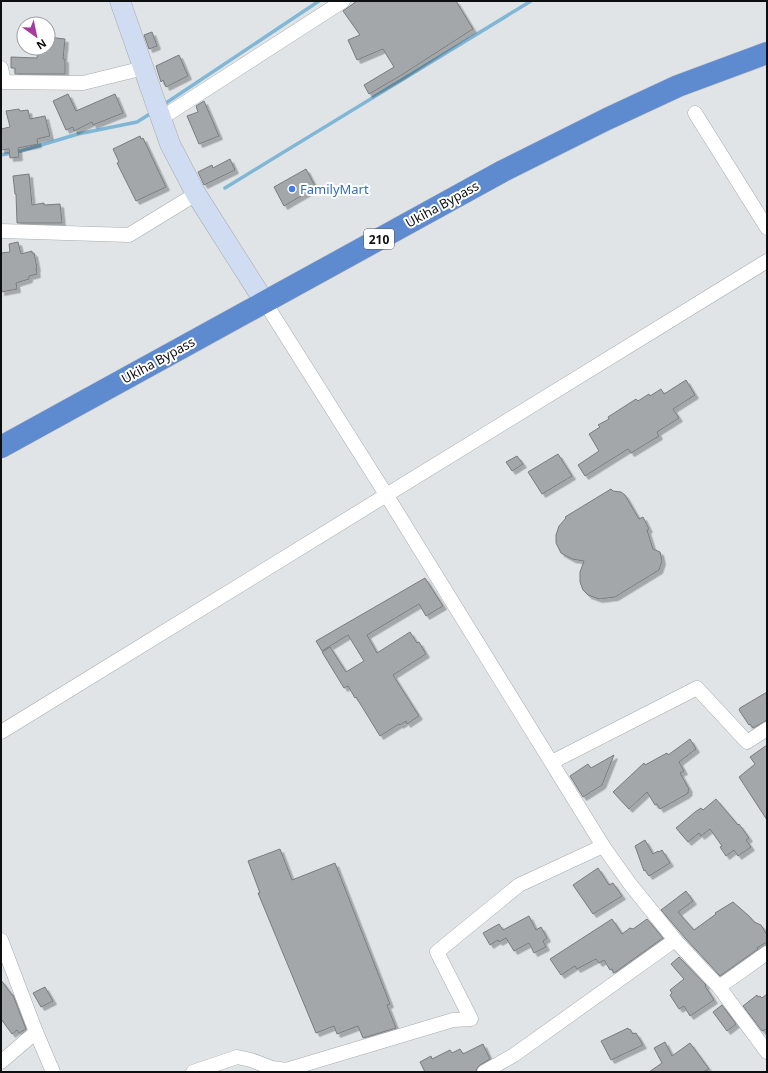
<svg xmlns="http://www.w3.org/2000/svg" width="768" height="1073" viewBox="0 0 768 1073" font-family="'Noto Sans',sans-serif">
<defs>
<filter id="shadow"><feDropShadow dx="3.5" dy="3.5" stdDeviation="0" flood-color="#0004"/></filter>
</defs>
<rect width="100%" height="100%" fill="#e0e4e7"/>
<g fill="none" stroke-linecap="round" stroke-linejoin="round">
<g stroke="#80b7d6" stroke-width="3.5">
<path d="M163 105 319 1"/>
<path d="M1 155 21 151 78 134 137 122 153 112"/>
<path d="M225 188 531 1"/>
</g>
</g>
<g fill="#a4a7aa" stroke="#797c7f" filter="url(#shadow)">
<path d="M357 1H456L473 29 400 76 369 94 364 85 394 67 383 49 357 60 348 40 360 35 343 11Z"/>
<path d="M152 32 157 46 149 49 144 35Z"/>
<path d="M48 37 65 39 63 59H65V74H15V68H11V57L37 58 38 48H48Z"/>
<path d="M179 55 188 76 166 87 163 80 161 82 156 66Z"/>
<path d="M68 94 76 111 115 94 123 113 93 125 92 122 74 131 73 127 66 130 53 101Z"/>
<path d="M204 101 219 136 199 144 187 116 198 112 196 106Z"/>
<path d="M19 109 20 111 28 110 30 119 45 116 50 136 37 139 38 144 18 148 19 157 10 158 9 149 1 150V129L10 127 6 111Z"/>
<path d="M140 136 141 139 143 138 166 187 136 201 117 163 119 162 113 149Z"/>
<path d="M230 159 235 170 204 185 198 172 212 165 213 168Z"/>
<path d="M306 169 315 186 307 191 308 192 284 206 274 187Z"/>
<path d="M29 174 32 205 44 203V205L60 204 62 223H17L16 194H15L13 176Z"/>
<path d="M18 242 21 254 32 251V253H34L37 268H36L37 274 29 276V279L16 283 17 289 1 292V253L10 252 9 244Z"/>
<path d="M686 380 695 395 673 409 679 418 657 432 659 436 631 453 628 449 585 476 578 465 599 451 589 434 600 427 598 425 609 419 608 417 636 399 638 401 649 394 650 396 661 389 664 394Z"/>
<path d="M558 454 572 476 542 494 528 472Z"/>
<path d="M517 456 523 464 512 471 506 462Z"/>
<path d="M611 489 613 491 621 492 625 495 639 519 643 517 649 529 647 530 653 549 660 552 662 561 659 570 615 597 599 599 588 595 583 590 580 582V572L584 561 572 559 561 553 556 543V535L559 526 566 518 565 517Z"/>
<path d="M425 578 443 606 426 616 419 604 367 635 377 653 410 632 417 643 419 642 426 654 393 675 419 716 407 724 406 721 400 725 399 724 380 736 356 697 355 698 348 686 344 688 322 652 330 647 346 672 364 661 348 635 322 651 316 641Z"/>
<path d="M767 692V720L753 728 750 724 749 725 739 710 740 708Z"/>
<path d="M690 739 696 749 679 762 684 771 680 773 689 789 688 790 689 792 687 793V794L660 809 657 804 655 805 647 792 629 809 613 792 644 763 645 765 667 753 668 755Z"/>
<path d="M767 745V820L739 777 755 764 750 757Z"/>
<path d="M614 755 602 785 583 797 570 776 588 764 591 768Z"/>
<path d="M716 799 738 825 739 824 749 838 746 840 751 847 738 856 734 850 726 856 720 847 722 846 710 829 701 836 699 833 688 842 676 828 695 812 701 808 703 810Z"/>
<path d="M645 840 653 854 658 851 659 852 662 850 670 863 649 876 645 870 644 871 635 846Z"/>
<path d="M280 849 292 880 335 863 390 1004 387 1005 396 1028 363 1038 358 1026 337 1034 334 1026 316 1033 258 893H260L248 861Z"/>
<path d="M598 868 609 885 613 883 622 896 593 914 573 885Z"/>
<path d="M686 891 693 901 678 912 694 930 716 914 715 913 733 902 750 917 754 922 761 925 767 935V942L757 948 758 949 720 976 685 938 661 910Z"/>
<path d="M529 916 536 930 541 927 547 938 543 941 546 947 534 953 529 943 514 951 506 938 499 942 498 940 490 945 483 933 499 924 503 930Z"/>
<path d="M612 919 622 934 630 928 633 929 647 919 663 938 614 973 612 969 610 970 604 960 599 963 596 959 577 969 575 966 561 975 550 959Z"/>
<path d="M679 957 706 985 705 986 714 1000 690 1016 684 1006 679 1009 670 995 672 993 670 990 684 979 671 964Z"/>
<path d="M1 980 12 995H13L26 1029 19 1033 17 1030 12 1034 1 1019Z"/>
<path d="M45 987 53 1001 41 1007 33 993Z"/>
<path d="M767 994V1029L762 1031 743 1006 757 995 758 997 760 996 762 998Z"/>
<path d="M722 1005 736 1024 727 1031 713 1012Z"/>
<path d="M628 1028 629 1030 630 1029 633 1034 636 1033 643 1045 611 1060 601 1041Z"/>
<path d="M665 1042 672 1056 690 1043 709 1069 703 1072H649L662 1063 654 1048Z"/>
<path d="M483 1044 490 1059 480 1065 477 1068 476 1072H425L420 1062 431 1056 432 1059 450 1050 452 1053 460 1049 463 1054Z"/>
</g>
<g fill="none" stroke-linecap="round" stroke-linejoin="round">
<g stroke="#a7abad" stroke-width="15">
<g id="street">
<path d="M1 68 4 82 83 83 144 68"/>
<path d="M695 113 767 228"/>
<path d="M160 119 343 1"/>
<path d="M1 231 129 235 196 194"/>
<path d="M264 301 387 496 603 846 630 884 675 940 719 987 767 1052"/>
<path d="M1 732 767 261"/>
<path d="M552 762 697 688 747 742 767 729"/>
<path d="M1 940 36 1032 53 1072"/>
<path d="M719 987 767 953"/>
<path d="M1 1062 36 1032"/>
<path d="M193 1072 237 1057 251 1060 272 1068 286 1070 453 1020 471 1019 437 952 519 885 603 846"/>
<path d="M484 1072 514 1055 675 940"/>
</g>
</g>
<g stroke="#a7abad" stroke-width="21">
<path id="secondary" d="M120 1 170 144 196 194 264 301"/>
</g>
<g stroke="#c0c0c1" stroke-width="23">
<path id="highway" d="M1 447 503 171 607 119 678 86 767 53"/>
</g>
<use href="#street" stroke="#fff" stroke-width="14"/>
<use href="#secondary" stroke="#cfdcf1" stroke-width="20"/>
<use href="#highway" stroke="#5e8bcf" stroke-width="22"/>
</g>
<circle fill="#3f7fe0" stroke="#fff" stroke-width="1.5" cx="292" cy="189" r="4"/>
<g text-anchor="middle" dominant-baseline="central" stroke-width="4" stroke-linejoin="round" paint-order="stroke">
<rect fill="#fff" stroke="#555657" stroke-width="1" x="364" y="229" width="30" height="20" rx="3"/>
<g font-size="12" font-weight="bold" fill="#0c0e0f">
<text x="379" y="239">210</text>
</g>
<g font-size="13" fill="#366cbe" stroke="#fff" text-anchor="start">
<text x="300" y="189">FamilyMart</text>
</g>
<g font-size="13" fill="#0c0e0f" stroke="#fff">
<text transform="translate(442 204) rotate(-29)">Ukiha Bypass</text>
<text transform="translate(158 360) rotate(-29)">Ukiha Bypass</text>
</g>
</g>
<rect width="768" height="1073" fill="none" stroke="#0c0e0f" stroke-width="4"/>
<g transform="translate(36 36) rotate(147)"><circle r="19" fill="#ffffff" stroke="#9e9f9f"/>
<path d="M0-3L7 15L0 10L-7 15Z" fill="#a53b9c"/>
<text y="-6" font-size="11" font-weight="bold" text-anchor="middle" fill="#0c0e0f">N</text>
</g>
</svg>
